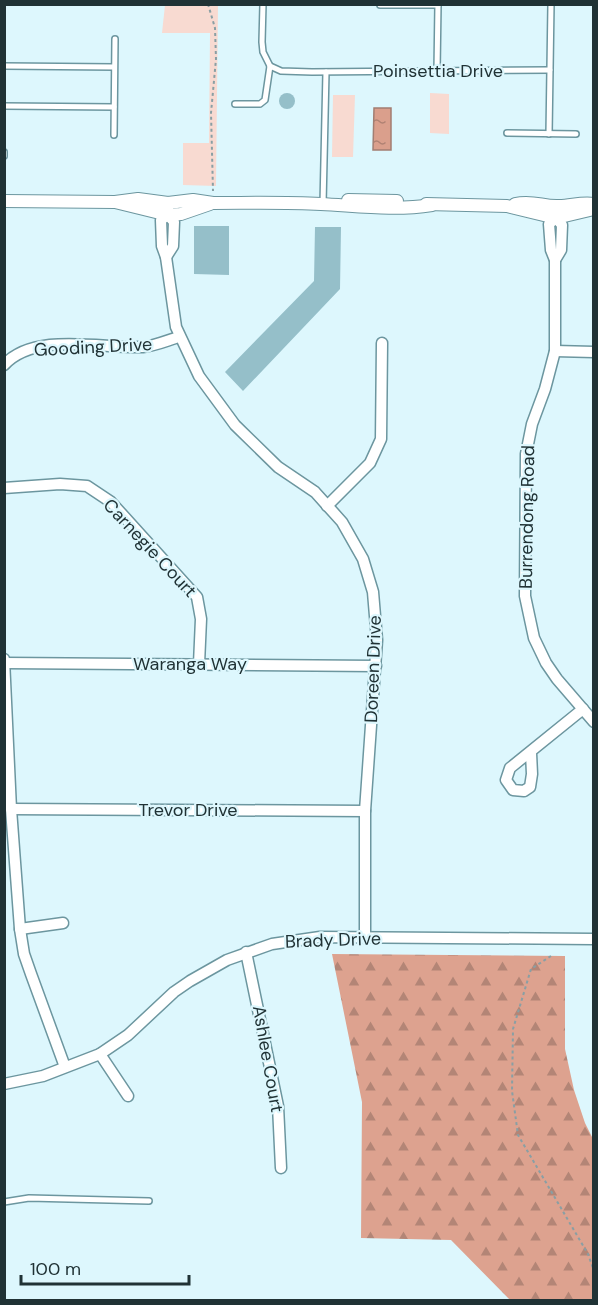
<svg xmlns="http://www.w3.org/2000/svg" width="598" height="1305" viewBox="0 0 598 1305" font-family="'DM Sans',sans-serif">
<defs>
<pattern id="forest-firs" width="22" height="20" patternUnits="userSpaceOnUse" patternTransform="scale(1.5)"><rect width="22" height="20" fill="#dda28f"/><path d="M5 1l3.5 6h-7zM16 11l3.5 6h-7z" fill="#b38576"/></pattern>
<pattern id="water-ripples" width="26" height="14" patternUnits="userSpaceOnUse" patternTransform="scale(1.5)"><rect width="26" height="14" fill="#da9f8c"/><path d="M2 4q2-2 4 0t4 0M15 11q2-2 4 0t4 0" fill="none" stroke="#b08273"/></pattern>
</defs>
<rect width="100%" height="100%" fill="#ddf7fd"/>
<path fill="url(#forest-firs)" d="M332 954 565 956V1049L574 1090 585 1123 593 1139V1300H510L451 1240 361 1238 362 1102Z"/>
<g fill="#f8dad1">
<path d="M165 5H218L216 186 183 185V143H209L210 33H162Z"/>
<path d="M430 93 449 94V134L430 133Z"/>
<path d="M333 95H355L353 157H332Z"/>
</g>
<path fill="url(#water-ripples)" stroke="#a27e72" stroke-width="1.5" d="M374 108H391V150H373Z"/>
<g fill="#95bfc9">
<circle cx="287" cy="101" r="8"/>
<path d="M194 226H229V275L194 274Z"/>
<path d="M315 227H341L340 289 243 391 225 372 314 281Z"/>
</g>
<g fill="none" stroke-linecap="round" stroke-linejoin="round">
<g stroke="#6c969f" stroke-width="8">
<g id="service">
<path d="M380 5H438"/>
<path d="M4 66 114 67"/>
<path d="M270 66 281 71 312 72 550 70"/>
<path d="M437 71 438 4"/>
<path d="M235 104H260L265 100 270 66 263 52 262 42 263 4"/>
<path d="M4 106 114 107"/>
<path d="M507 133 576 134"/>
<path d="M549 134 551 4"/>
<path d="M114 135 115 39"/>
<path d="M4 152V156"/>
<path d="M323 204 326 72"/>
<path d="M4 1202 29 1198 149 1201"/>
</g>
</g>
<g stroke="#6c969f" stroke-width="13">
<g id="minor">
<path d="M168 215 161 220 162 246 166 257 176 327 199 376 235 425 278 467 315 492 342 522 363 559 373 592 377 640 365 811V938"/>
<path d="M556 218 549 224 551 250 555 260V351L545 389 532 424 526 454 525 596 534 638 546 663 557 679 594 722"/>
<path d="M166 257 173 246 174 222 168 215V208"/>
<path d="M555 260 561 250 562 225 556 218V213"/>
<path d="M555 351 594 352"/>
<path d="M4 365C35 331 103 349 143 347 155 346 168 340 179 337"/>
<path d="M4 488 60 484 87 486 111 502 197 597 201 619 199 664"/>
<path d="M327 506 370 463 381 439 382 343"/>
<path d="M4 659 11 809 20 929 24 954 31 974 65 1067"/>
<path d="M5 663 376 666"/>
<path d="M531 753 532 774 530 787 524 791 513 790 506 780 510 768 583 709"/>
<path d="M11 809 365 811"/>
<path d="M20 929 63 923"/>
<path d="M246 952 278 1106 281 1168"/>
<path d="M100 1054 128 1096"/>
<path d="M4 1084 43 1076 100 1054 128 1035 174 992 190 981 227 960 272 944 320 937 594 939"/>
</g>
</g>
<g stroke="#6c969f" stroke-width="14">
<g id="tertiary">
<path d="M348 200 397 201"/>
<path d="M4 201 115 202 168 215 181 214 210 204"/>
<path d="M115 202 138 199 168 203 193 200 213 203C249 203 285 202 321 204 359 206 395 211 432 205"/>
<path d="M426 204 507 206 556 218 594 209"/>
<path d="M515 204C534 200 543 207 559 206 571 206 581 202 594 204"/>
</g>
</g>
<g stroke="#899fa4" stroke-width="2" stroke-dasharray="3 3" stroke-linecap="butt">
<path d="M208 4 215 28 216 59 211 113 213 191"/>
<path d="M551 956 531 969 513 1029 512 1091 518 1135 588 1254 594 1271"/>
</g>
<use href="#service" stroke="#fff" stroke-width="5"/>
<use href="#minor" stroke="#fff" stroke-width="10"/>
<use href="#tertiary" stroke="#fff" stroke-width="12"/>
</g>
<g text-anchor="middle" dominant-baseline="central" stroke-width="4.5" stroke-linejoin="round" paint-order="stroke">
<g font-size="18" fill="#203235" stroke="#ddf7fd">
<text x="438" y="71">Poinsettia Drive</text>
<text transform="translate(93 347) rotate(-3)">Gooding Drive</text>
<text transform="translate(527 517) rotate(-89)">Burrendong Road</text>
<text transform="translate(150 548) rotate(47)">Carnegie Court</text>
<text x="190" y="664">Waranga Way</text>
<text transform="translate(373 669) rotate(-88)">Doreen Drive</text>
<text x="188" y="810">Trevor Drive</text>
<text transform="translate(333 940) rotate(-2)">Brady Drive</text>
<text transform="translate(268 1059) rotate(80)">Ashlee Court</text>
</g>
</g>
<rect width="598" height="1305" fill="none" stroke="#203235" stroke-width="12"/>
<path d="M21 1275v9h168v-9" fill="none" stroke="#203235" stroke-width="3"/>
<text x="30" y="1275" font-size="18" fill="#203235" stroke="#ddf7fd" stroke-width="4.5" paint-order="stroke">100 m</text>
</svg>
